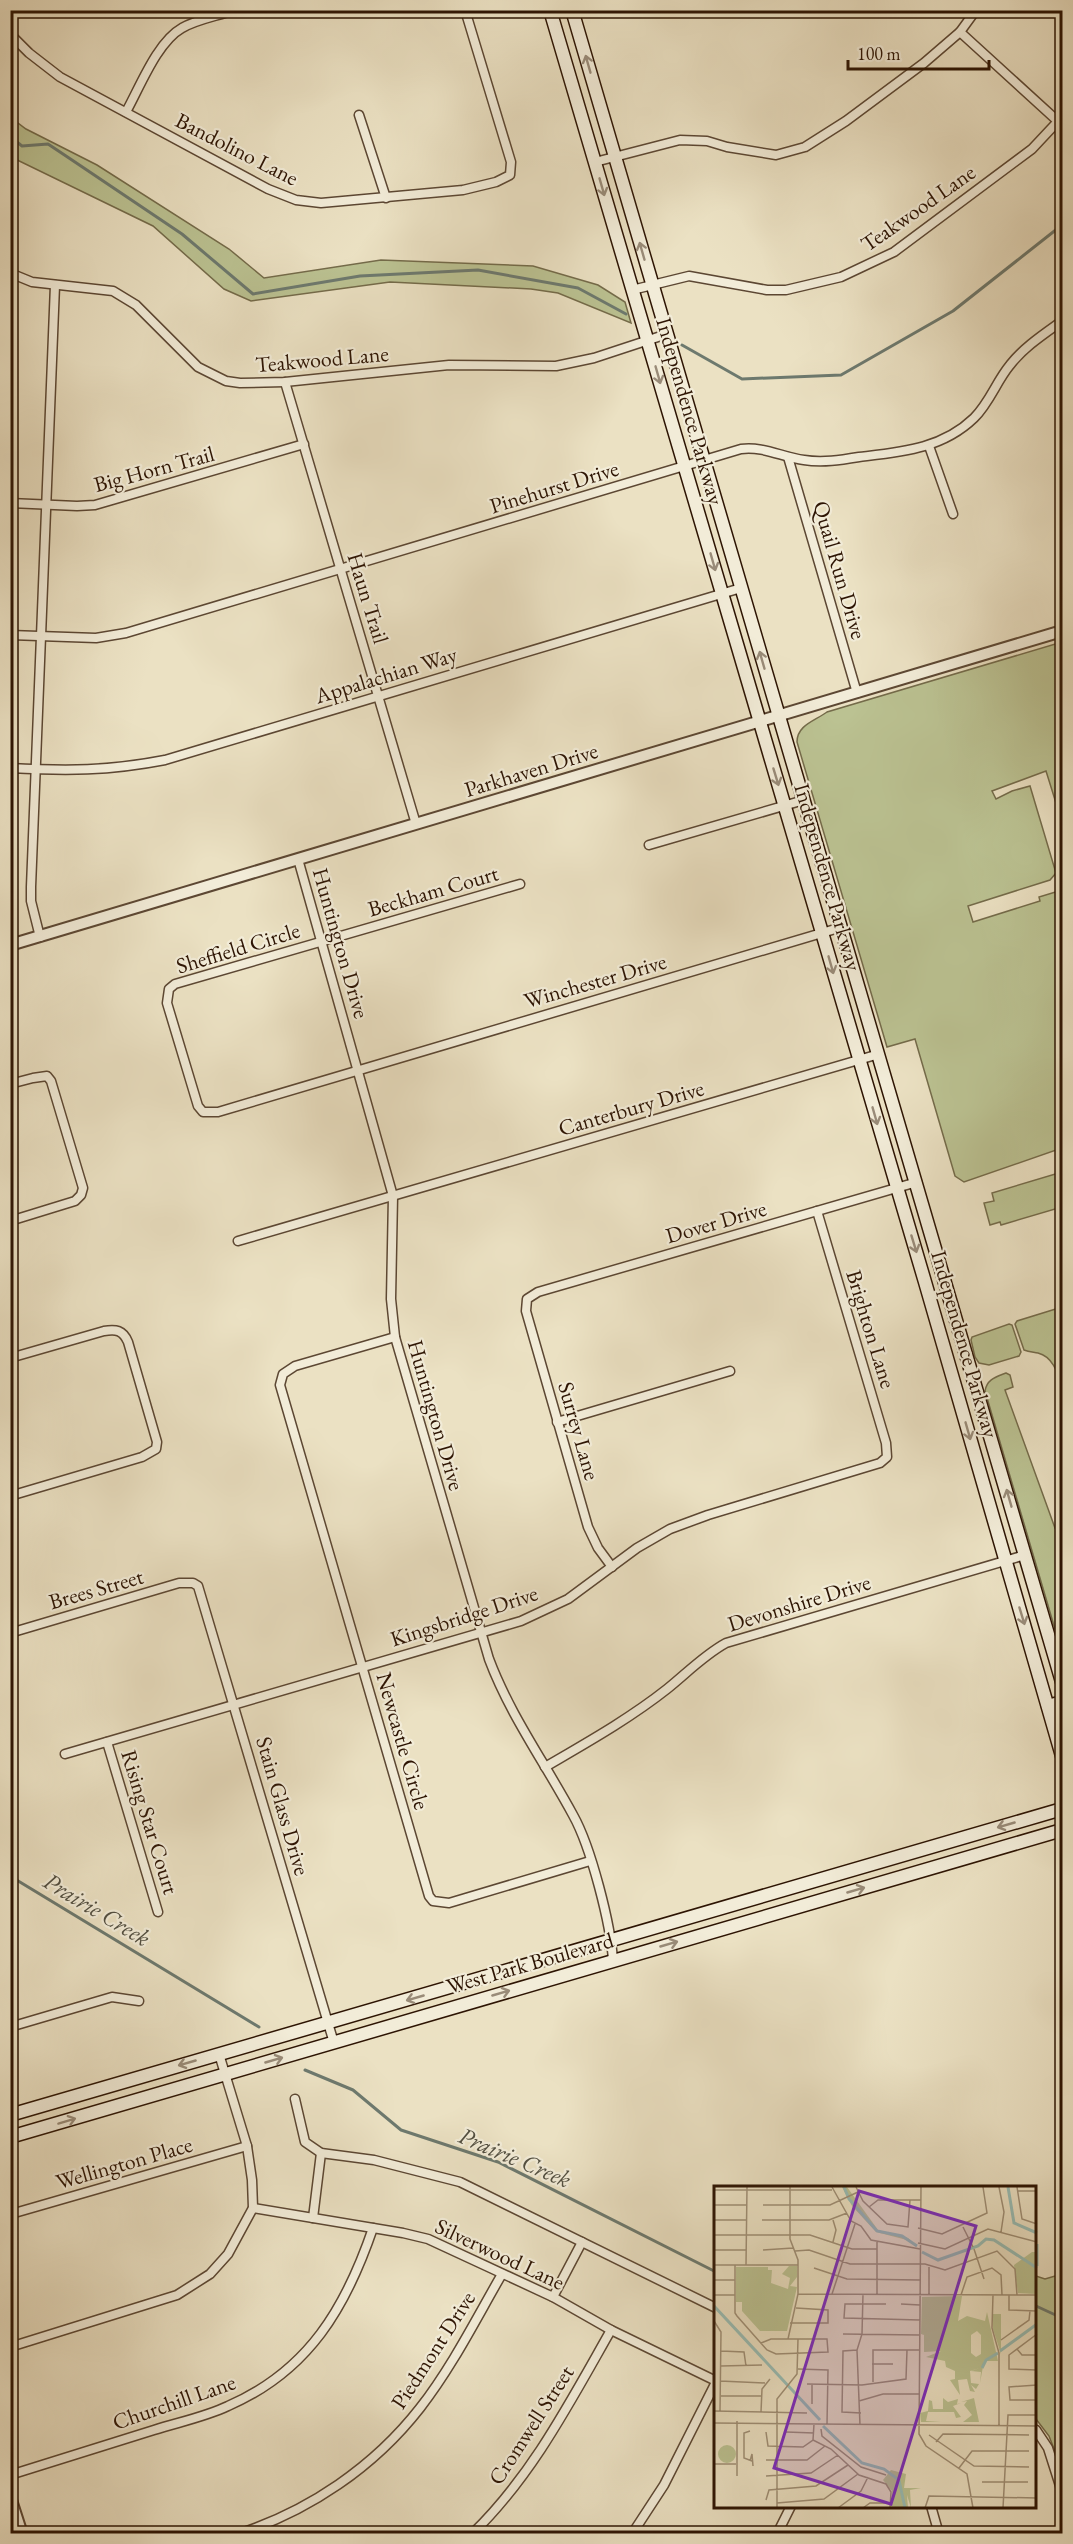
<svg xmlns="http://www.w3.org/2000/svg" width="1073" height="2544" viewBox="0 0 1073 2544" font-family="'EB Garamond',serif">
<rect width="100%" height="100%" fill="#ebe1c3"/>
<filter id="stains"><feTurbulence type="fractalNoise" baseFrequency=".00333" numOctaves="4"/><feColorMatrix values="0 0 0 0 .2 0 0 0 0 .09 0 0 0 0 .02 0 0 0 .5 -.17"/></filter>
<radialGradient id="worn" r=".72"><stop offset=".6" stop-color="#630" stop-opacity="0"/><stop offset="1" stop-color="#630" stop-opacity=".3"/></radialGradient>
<g fill="#bbc292" stroke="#746b4a" stroke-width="1.5">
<path d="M10 117 26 129 97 165 229 249 264 278 381 260 533 266 598 285 625 302 631 323 558 293 531 289 390 282 251 301 224 289 153 226 11 157Z"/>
<path d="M1062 642V819H1061L1046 771 992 791 996 799 1012 791 1030 786 1056 873 1050 880 968 906 973 922 1040 901 1039 897 1062 890V1148L964 1182 955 1176 915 1039 887 1047 797 742C797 725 815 721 827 712Z"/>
<path d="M1062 1172V1207L1001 1225 1000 1222 990 1225 984 1203 994 1201 992 1193Z"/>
<path d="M1062 1307V1388C1058 1375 1054 1357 1038 1353 1033 1352 1029 1352 1024 1350L1015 1324 1017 1321Z"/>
<path d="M1009 1324 1012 1325 1021 1352 1019 1356 989 1365 979 1363 975 1357 971 1340 972 1337Z"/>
<path d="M1006 1373 1010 1375 1013 1387 1005 1390 1055 1528 1062 1526V1653L985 1391C987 1379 996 1377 1006 1373Z"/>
<path d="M1062 2274V2469L1049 2436 1036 2419V2276L1045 2279Z"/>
</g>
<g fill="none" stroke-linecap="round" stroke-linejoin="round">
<g stroke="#6d796e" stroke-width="3">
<path d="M10 132 13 139 22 146 48 144 66 156 182 234 253 294 360 276 478 270 578 288 626 314"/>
<path d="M682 345 742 379 841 375 953 311 1062 225"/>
<path d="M10 1876 259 2027"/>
<path d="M305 2070 353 2090 401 2130 498 2162 716 2272"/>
<path d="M1036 2306 1062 2318"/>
</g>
<g stroke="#5c4733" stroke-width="11">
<g id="minor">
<path d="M960 32 1062 125"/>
<path d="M10 34 29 53 60 77 268 189 296 200 321 203 463 190 496 182 510 175 511 162 465 10"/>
<path d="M126 112C140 87 157 42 182 28 197 19 218 16 234 10"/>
<path d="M359 115 386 198"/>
<path d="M595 162 680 140 707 141 727 147 776 155 805 147 846 121 924 63 960 32 976 10"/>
<path d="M10 273 32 282 113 291 136 305 198 367 226 381 240 383 285 382 449 365 556 366 594 358 667 334"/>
<path d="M632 290 689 276 767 290H786L841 277 894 252 1032 149 1062 117"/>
<path d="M285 382 416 824"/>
<path d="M929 446 953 514"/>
<path d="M788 457 857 693"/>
<path d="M10 503 77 506 95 505 304 444"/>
<path d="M10 635 96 638 126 633 741 449C763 446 782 457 804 460 822 463 841 460 859 457 901 452 942 449 974 418 990 402 996 382 1010 365 1024 347 1044 334 1062 321"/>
<path d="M10 768C67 771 108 771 165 760L741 588"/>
<path d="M649 845 804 800"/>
<path d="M298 859 393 1196 391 1299 395 1337 489 1659C510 1715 545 1763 573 1815 591 1847 611 1925 613 1961"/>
<path d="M520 884 175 984 169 989 167 1003 198 1106 203 1112H218L842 927"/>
<path d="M40 937 31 901V887L55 285"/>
<path d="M10 1084 33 1078 47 1076 51 1081 83 1188 81 1195 75 1201 10 1221"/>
<path d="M238 1241 879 1054"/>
<path d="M395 1337 295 1366 283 1374 280 1385 429 1896 433 1901 449 1903 590 1861"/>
<path d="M10 1358 104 1331C116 1329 123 1330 128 1342L157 1442 156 1449 142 1457 10 1496"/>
<path d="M557 1422 730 1371"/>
<path d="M612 1567 598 1548 588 1527 526 1311 527 1299 538 1292 917 1182"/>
<path d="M10 1633 179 1583H193L198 1586 334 2043"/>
<path d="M107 1742 158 1912"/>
<path d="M65 1754 521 1621 568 1599 637 1548 670 1529 708 1515 880 1463 887 1457 886 1443 817 1211"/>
<path d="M545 1767C586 1743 629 1719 667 1689 687 1673 704 1655 726 1643L1025 1555"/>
<path d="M10 2027 112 1997 139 2001"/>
<path d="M295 2099 305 2142 321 2153 374 2160 460 2182 716 2308"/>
<path d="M253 2208 403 2233 428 2239 553 2297 611 2330 716 2381"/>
<path d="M11 2214 247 2146"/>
<path d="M313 2218 321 2153"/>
<path d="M553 2297 582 2242"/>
<path d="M10 2347 177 2295 210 2274 228 2254 253 2208 252 2180 247 2146 219 2054"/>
<path d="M1036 2430 1048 2448 1062 2492"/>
<path d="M10 2475C58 2460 106 2445 154 2430 179 2422 205 2417 228 2406 309 2371 346 2307 373 2228"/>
<path d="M931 2506 939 2534"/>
<path d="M238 2534C309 2511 374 2467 420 2408 452 2367 476 2319 502 2274"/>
<path d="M472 2534C532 2476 570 2402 611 2330"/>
<path d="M632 2534 664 2485 716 2382"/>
<path d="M777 2534 791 2506"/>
</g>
</g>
<g stroke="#5c4733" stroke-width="14">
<g id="tertiary">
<path d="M10 945 1062 631"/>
<path d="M10 2497 22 2534"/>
</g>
</g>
<g stroke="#2d1403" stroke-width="15">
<g id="secondary">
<path d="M550 10 925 1282 1062 1756"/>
<path d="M572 10 1062 1682"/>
<path d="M1048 1706 1062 1702"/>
<path d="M10 2115 1062 1809"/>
<path d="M10 2137 1062 1830"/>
</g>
</g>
<use href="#minor" stroke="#f2ecd8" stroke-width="8"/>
<use href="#tertiary" stroke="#f2ecd8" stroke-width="10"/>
<use href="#secondary" stroke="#f2ecd8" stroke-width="12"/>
</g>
<defs><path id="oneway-shaft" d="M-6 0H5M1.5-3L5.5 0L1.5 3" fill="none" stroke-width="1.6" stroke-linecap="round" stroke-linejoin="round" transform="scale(1.5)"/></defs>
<g stroke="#998b78">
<use href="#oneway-shaft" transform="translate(588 64) rotate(-106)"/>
<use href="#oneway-shaft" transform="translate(602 187) rotate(74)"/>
<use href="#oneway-shaft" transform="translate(642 251) rotate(-106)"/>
<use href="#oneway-shaft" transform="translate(658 375) rotate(74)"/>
<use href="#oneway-shaft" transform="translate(713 562) rotate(74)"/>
<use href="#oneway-shaft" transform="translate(762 660) rotate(-106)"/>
<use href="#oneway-shaft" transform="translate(776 777) rotate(73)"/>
<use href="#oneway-shaft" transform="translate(831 965) rotate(74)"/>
<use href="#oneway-shaft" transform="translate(875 1116) rotate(74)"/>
<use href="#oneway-shaft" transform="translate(914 1244) rotate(73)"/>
<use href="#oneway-shaft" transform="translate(968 1431) rotate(74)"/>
<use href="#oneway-shaft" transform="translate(1009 1498) rotate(-106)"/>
<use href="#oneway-shaft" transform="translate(1022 1616) rotate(73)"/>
<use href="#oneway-shaft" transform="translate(1006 1825) rotate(164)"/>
<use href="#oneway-shaft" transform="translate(856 1890) rotate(-16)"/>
<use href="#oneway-shaft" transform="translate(669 1944) rotate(-16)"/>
<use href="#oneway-shaft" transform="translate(501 1993) rotate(-16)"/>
<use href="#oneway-shaft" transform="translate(415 1998) rotate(164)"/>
<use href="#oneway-shaft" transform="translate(274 2060) rotate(-16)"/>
<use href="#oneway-shaft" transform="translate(187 2063) rotate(164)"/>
<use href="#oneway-shaft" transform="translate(67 2121) rotate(-17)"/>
</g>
<g text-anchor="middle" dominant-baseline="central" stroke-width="4.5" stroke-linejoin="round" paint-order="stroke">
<g font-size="22" fill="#2d1403" stroke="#f2ecd8">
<text transform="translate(237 149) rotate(27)">Bandolino Lane</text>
<text transform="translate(918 208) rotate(-35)">Teakwood Lane</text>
<text transform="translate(322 359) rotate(-5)">Teakwood Lane</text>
<text transform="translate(690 411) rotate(74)">Independence Parkway</text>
<text transform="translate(154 469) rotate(-15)">Big Horn Trail</text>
<text transform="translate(554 487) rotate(-17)">Pinehurst Drive</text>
<text transform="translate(840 570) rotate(74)">Quail Run Drive</text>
<text transform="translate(368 598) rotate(73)">Haun Trail</text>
<text transform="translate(386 675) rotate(-17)">Appalachian Way</text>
<text transform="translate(531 770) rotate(-17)">Parkhaven Drive</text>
<text transform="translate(828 877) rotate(74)">Independence Parkway</text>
<text transform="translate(433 891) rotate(-16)">Beckham Court</text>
<text transform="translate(341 943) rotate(74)">Huntington Drive</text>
<text transform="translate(238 948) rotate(-17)">Sheffield Circle</text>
<text transform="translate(595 981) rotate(-16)">Winchester Drive</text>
<text transform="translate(631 1108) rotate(-16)">Canterbury Drive</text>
<text transform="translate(716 1222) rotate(-16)">Dover Drive</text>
<text transform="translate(871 1329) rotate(73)">Brighton Lane</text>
<text transform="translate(965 1344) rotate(74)">Independence Parkway</text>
<text transform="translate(436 1415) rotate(74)">Huntington Drive</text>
<text transform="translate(579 1431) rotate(74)">Surrey Lane</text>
<text transform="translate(96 1589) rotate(-16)">Brees Street</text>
<text transform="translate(799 1603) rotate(-17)">Devonshire Drive</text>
<text transform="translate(464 1616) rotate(-18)">Kingsbridge Drive</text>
<text transform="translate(403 1741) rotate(74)">Newcastle Circle</text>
<text transform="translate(283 1806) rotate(74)">Stain Glass Drive</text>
<text transform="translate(150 1822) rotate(73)">Rising Star Court</text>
<text transform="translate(530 1963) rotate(-16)">West Park Boulevard</text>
<text transform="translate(124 2163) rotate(-16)">Wellington Place</text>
<text transform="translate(500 2254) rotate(25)">Silverwood Lane</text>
<text transform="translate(433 2350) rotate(-57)">Piedmont Drive</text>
<text transform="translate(174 2402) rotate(-19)">Churchill Lane</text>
<text transform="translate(531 2425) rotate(-57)">Cromwell Street</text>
</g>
<g font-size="24" font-style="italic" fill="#524f41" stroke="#f2ecd8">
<text transform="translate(97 1909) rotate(31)">Prairie Creek</text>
<text transform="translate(515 2157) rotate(23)">Prairie Creek</text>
</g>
</g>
<g transform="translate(714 2186)">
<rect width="322" height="322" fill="#ebe1c3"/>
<path d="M128 1H133L164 44 194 52 203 61 193 54 162 46 138 20ZM318 66H322V108L304 107 300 79ZM75 80H83V91L76 100 83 101 73 145H46L28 125V116H22V81H54V84H58L57 97 74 103 76 92 68 88ZM248 110 244 135 253 130 271 135 273 126 284 175H270L266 197 267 186 257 185 266 182 256 185 257 197 265 198 262 203 257 199 261 206 256 205 253 193 244 194 246 209 236 194 241 193V185L232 181 231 175 212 171 227 165 210 166V149L207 148 208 111ZM263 145 267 149V168L262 171 257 167V149ZM279 128H287V168L279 143ZM229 212 234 216 244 213 243 218 247 217 239 220 247 231 242 232 240 226H214L212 235 227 236H207L206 227 214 225 215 214 218 215 219 223H229ZM260 212 265 236H249L258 229 250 219 253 215 247 216ZM4 268a9 9 0 1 1 18 0a9 9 0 1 1-18 0ZM177 284 192 288 190 302H207L196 304 197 322 193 309 194 322H177L178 305 169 294Z" fill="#bbc292" fill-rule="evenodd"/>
<path fill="none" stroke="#98bdb5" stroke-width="3" d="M130 1 135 13 163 45 188 50 203 60M294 1 300 37 323 47M323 58V80M208 66 224 74 264 60 272 53 280 54 323 82M0 120 106 234M286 165 323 138M268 182 272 174 284 167M109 240 148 277 170 283 185 294 191 322"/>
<path fill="none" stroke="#9f8f76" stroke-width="1.5" d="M118 1 137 35 147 40 157 54 206 63M142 1 149 15 173 38 194 41 196 14M207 1 205 248 212 260 253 288 259 322M285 1 290 26 287 46M303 1 308 33 323 38M0 4H118M304 5H323M0 19H33M49 19H116L144 6M155 21 164 14H207M0 34H33M48 34H115L133 27M119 34 122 44 119 56M249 41 259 61M204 42 228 48 273 27 269 1M0 49H96L138 63H163M204 57 231 63 274 43 323 56M260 63 270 93M0 64H32M49 64 79 62M81 65 95 64 136 78H211L231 84 283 65 301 83 303 109M0 79H84M21 79V127L23 130 53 164 62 168 114 166 113 153H57L47 157M32 79 33 1M100 82 133 93 206 94M0 94H21M84 108 323 109M118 108 141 38M163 108V56M0 109H21M215 109V81M247 109 253 91 278 82 287 89 288 109M279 109 278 142 285 167V240M295 109V124L323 125M172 118H131L130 132 206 134M187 118 206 119M0 135 7 146 6 225M76 137H114V124L82 122M129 148 205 149M323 148 295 169V183L323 184M74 153 84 108V74L76 53V1M287 154 315 134 316 125M303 163 308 169H323M143 164 129 165 128 226 147 227M7 165 30 166 32 180M158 178H179M7 180 48 179M84 183 114 184 113 238M6 195 51 197M159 196V164H205M93 198 148 199 192 193 193 164M323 199 295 201 296 214H323M7 210H47M145 215 169 208H205M98 218V198M0 225 93 227M47 226 48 203 56 193M23 235V290M0 237 323 240M146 239 143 164 148 148 149 108M107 243 108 250 147 281 172 289M36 245 30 247V272L38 275M52 246 54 260 89 261 99 254 100 238M72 246 100 247M215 249 260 280 315 281M99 254 117 263 145 289 172 298 177 306 176 322M222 256 229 248 315 249M52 274H93L111 260M36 275 38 268 39 280M0 278H22M245 282 258 265H315M52 290 97 287 124 269M268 296H314M52 314 55 304 102 300 134 279M63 317 110 313 144 288M63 322V213L83 188 84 153M124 322 147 305 154 291M149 322 156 317H177M211 322 215 310 323 312M289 322 294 229H323"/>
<path fill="#7b2cbf" fill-opacity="0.15" stroke="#7b2cbf" stroke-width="3" d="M145 5 262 40 177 318 60 282Z"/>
<rect width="322" height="322" fill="none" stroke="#2d1403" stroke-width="3"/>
</g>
<rect width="1073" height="2544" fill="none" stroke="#ebe1c3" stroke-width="36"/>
<rect x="12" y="12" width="1049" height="2520" fill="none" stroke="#2d1403" stroke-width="3"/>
<rect x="18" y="18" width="1037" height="2508" fill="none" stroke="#2d1403" stroke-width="1.5"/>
<path d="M848 60v9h141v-9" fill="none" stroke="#2d1403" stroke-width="3"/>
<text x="857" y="60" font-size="18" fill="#2d1403" stroke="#f2ecd8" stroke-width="4.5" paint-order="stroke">100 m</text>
<rect width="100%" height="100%" filter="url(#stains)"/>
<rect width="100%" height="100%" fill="url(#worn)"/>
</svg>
